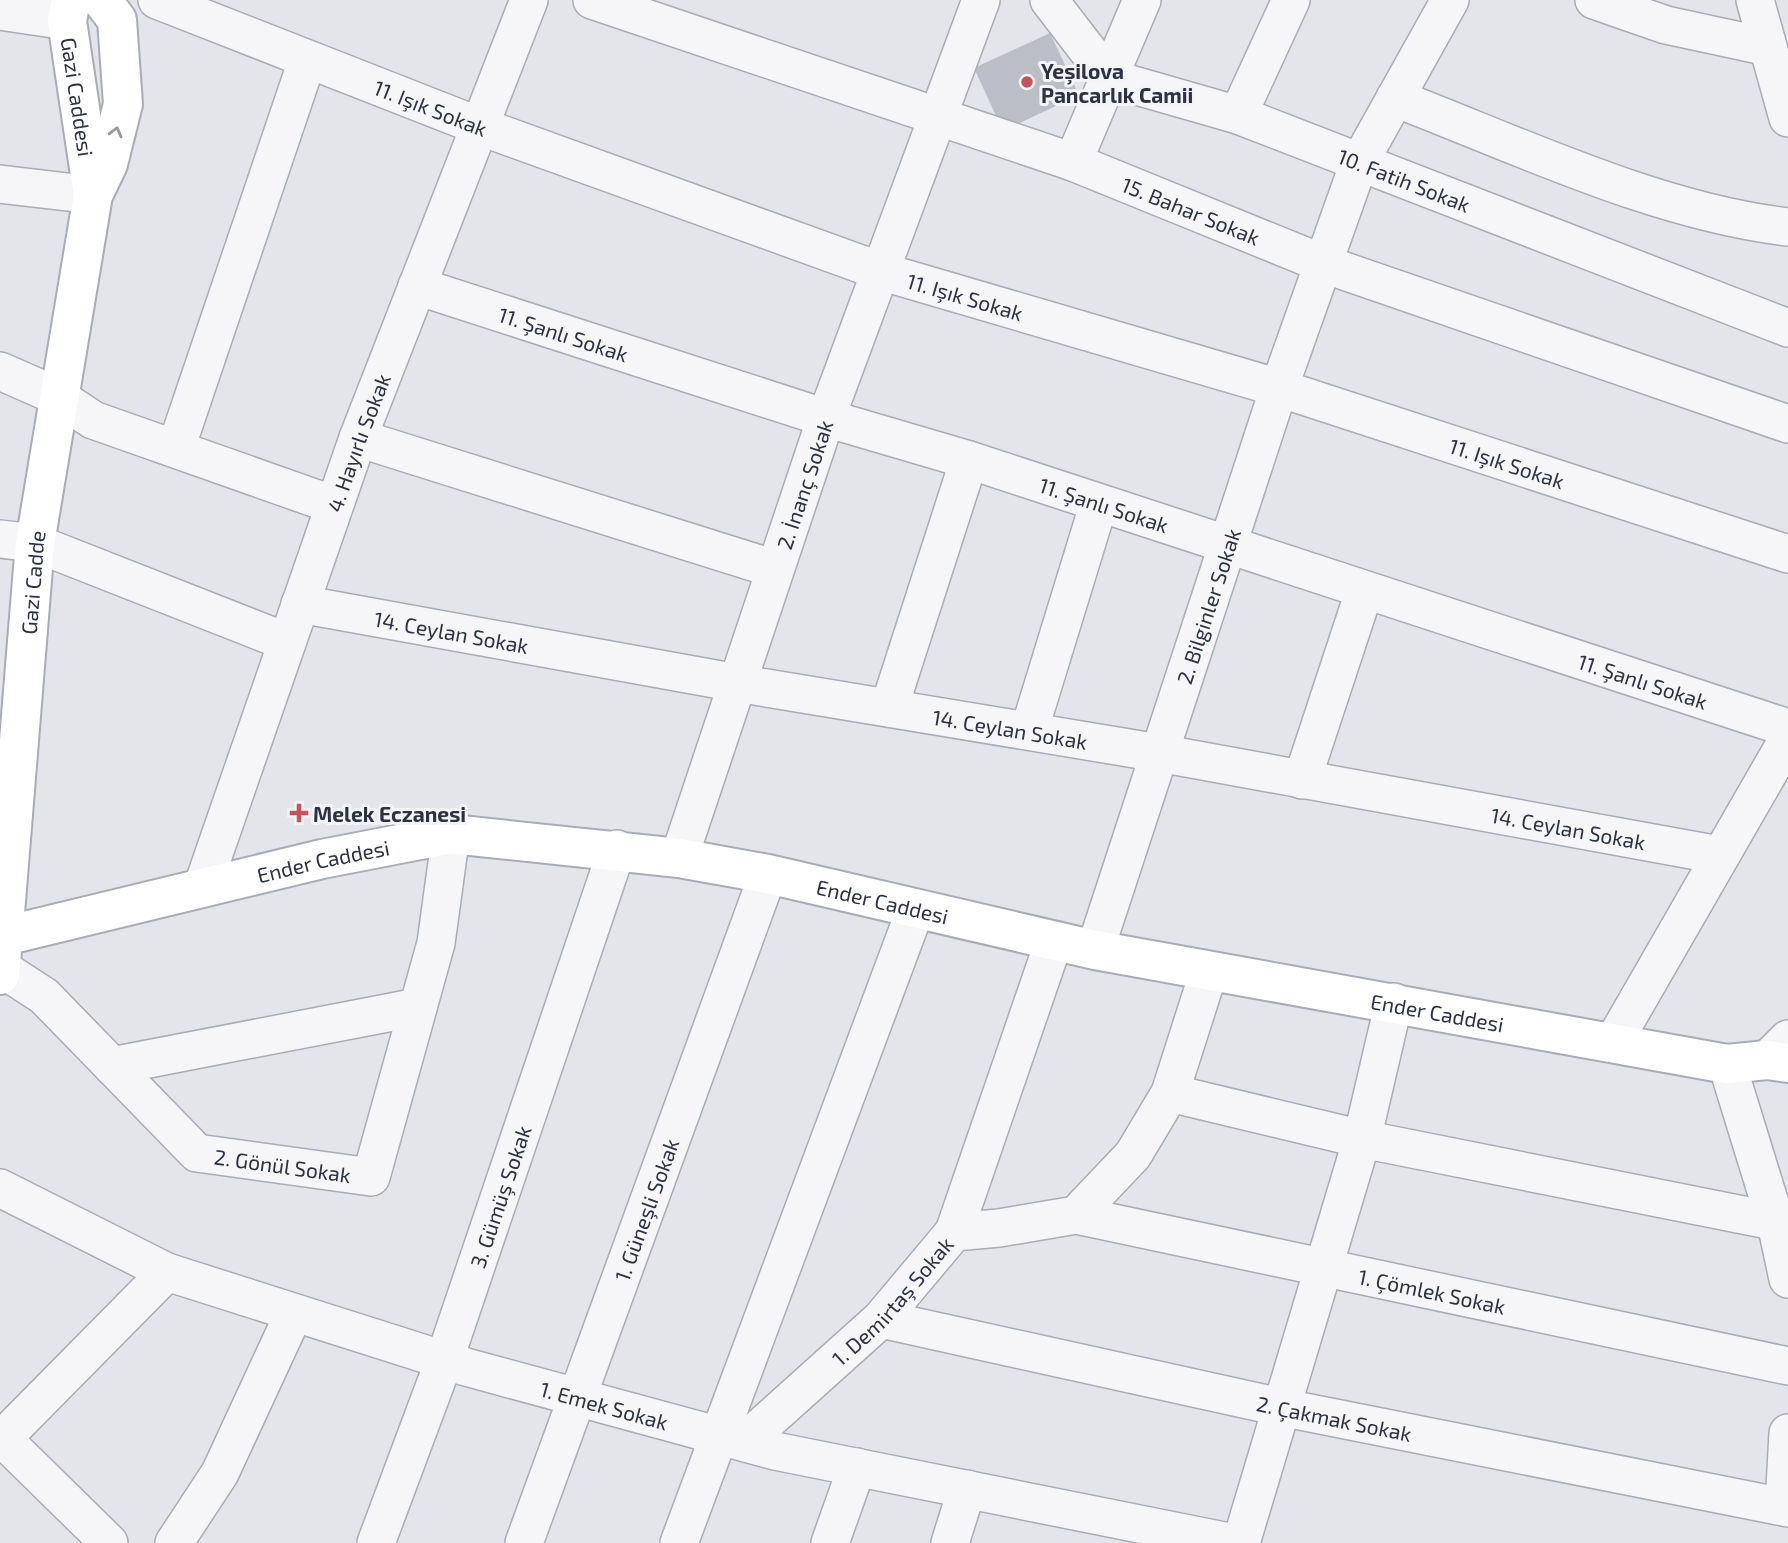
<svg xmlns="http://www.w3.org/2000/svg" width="1788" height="1543" viewBox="0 0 1788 1543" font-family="'Exo 2',sans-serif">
<rect width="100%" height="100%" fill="#e3e5ea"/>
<path fill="#bbbec6" d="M1050 33 1079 95 1003 131 974 68Z"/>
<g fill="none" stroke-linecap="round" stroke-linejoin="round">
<g stroke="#a8acb4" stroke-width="40">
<g id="street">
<path id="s1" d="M157 0 479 126 880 271 1279 388 1788 554"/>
<path id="s2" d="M592 0 1073 162 1324 264 1788 424"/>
<path id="s3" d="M1049 0 1109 78 1238 115 1788 328"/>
<path d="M1594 0 1666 25 1768 47"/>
<path d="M1755 0 1788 118"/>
<path d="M0 11 67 21"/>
<path d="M1395 98C1518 145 1657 212 1788 227"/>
<path d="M1238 115 1291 0"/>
<path d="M1073 162 1142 0"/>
<path d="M0 184 93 195"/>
<path id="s4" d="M417 286 826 418 969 460 1788 728"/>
<path d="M0 371 57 396 93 420 334 505"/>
<path d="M358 438 775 569"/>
<path d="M176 448 307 61"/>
<path d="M0 539 35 543 287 642"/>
<path id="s5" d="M300 604 737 683 1159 753 1719 855"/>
<path d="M889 708 969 460"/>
<path d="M1029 731 1099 503"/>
<path d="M1302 780 1364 592"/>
<path id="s6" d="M679 858 826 418 981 0"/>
<path id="s7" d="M202 888 358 438 529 0"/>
<path id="s8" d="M1095 950 1279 388 1359 163 1450 0"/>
<path id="s9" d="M1 968 44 996 197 1153 371 1177 436 943 451 834"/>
<path d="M1613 1043 1788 739"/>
<path d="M1767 1060 1788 1039"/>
<path d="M1727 1064 1776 1223 1788 1279"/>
<path d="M112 1066 418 1007"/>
<path d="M1170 1093 1362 1139 1788 1224"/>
<path id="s10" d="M0 1188 167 1272 466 1367 775 1451 1234 1543"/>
<path id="s11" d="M1076 1215 1788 1366"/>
<path d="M954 1232 1054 941"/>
<path id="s12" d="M881 1319 1280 1407 1788 1508"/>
<path d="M0 1436 109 1543"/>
<path d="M4 1437 167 1272"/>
<path id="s13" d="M744 1442 881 1319 954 1232 999 1228 1076 1215 1133 1155 1170 1093 1209 971"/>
<path d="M1784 1506 1788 1433"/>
<path d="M174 1543 220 1473 294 1313"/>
<path id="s14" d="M376 1543 444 1361 617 849"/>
<path id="s15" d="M524 1543 768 874"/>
<path d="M679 1543 916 908"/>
<path d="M830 1543 857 1467"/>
<path d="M950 1543 967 1489"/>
<path d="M1241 1543 1362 1139 1394 1002"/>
</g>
</g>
<g stroke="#a8acb4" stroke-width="42">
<g id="secondary">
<path id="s16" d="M71 0 67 21 93 195"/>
<path id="s17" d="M0 937 322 859 451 834 679 858 768 874 1095 950 1727 1064 1767 1060 1788 1063"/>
<path id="s18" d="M0 975 35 543 93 195 108 164 123 104 117 20 102 0"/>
</g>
</g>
<use href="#street" stroke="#f6f6f9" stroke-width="37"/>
<use href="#secondary" stroke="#fff" stroke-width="38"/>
</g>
<defs><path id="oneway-chevron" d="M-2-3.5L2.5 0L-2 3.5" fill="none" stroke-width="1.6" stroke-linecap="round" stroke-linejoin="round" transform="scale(1.75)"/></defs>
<use stroke="#9698a0" href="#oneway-chevron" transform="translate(116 132) rotate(-76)"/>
<g fill="#c3545a" stroke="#f3f4f7" stroke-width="2.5">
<circle cx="1027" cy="82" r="7"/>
<path d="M295.5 802.5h7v7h7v7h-7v7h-7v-7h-7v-7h7z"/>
</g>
<g text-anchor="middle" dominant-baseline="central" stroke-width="6" stroke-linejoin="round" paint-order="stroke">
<g font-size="21" font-weight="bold" fill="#2c3241" stroke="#f3f4f7" text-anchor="start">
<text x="1041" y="70">Yeşilova<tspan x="1041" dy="24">Pancarlık Camii</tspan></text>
<text x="313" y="813">Melek Eczanesi</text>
</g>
<g font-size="21" fill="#2c3241" stroke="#f3f4f7">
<text stroke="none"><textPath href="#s16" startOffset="98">Gazi Caddesi</textPath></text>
<text stroke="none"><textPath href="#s1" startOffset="294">11. Işık Sokak</textPath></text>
<text stroke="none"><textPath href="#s3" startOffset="411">10. Fatih Sokak</textPath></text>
<text stroke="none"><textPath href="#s2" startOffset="635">15. Bahar Sokak</textPath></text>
<text stroke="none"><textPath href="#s1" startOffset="861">11. Işık Sokak</textPath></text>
<text stroke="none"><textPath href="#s4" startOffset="154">11. Şanlı Sokak</textPath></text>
<text stroke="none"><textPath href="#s7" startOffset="472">4. Hayırlı Sokak</textPath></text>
<text stroke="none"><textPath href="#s1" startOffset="1428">11. Işık Sokak</textPath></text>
<text stroke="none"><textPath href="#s6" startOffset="394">2. İnanç Sokak</textPath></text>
<text stroke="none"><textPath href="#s4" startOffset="721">11. Şanlı Sokak</textPath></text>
<text stroke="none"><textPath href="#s18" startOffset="394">Gazi Cadde</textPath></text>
<text stroke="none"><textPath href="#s8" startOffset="362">2. Bilginler Sokak</textPath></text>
<text stroke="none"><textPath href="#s5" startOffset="154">14. Ceylan Sokak</textPath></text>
<text stroke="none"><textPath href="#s4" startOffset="1288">11. Şanlı Sokak</textPath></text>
<text stroke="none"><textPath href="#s5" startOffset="721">14. Ceylan Sokak</textPath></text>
<text stroke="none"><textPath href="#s5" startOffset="1288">14. Ceylan Sokak</textPath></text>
<text stroke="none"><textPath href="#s17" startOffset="332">Ender Caddesi</textPath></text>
<text stroke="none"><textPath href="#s17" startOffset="900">Ender Caddesi</textPath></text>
<text stroke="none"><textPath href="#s17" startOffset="1466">Ender Caddesi</textPath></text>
<text stroke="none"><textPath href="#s9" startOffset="357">2. Gönül Sokak</textPath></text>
<text stroke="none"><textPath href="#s14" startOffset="368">3. Gümüş Sokak</textPath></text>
<text stroke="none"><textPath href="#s15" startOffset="355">1. Güneşli Sokak</textPath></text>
<text stroke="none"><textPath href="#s11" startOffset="364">1. Çömlek Sokak</textPath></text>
<text stroke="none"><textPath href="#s13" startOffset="205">1. Demirtaş Sokak</textPath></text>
<text stroke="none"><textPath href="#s10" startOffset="644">1. Emek Sokak</textPath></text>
<text stroke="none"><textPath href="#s12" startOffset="464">2. Çakmak Sokak</textPath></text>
</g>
</g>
</svg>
